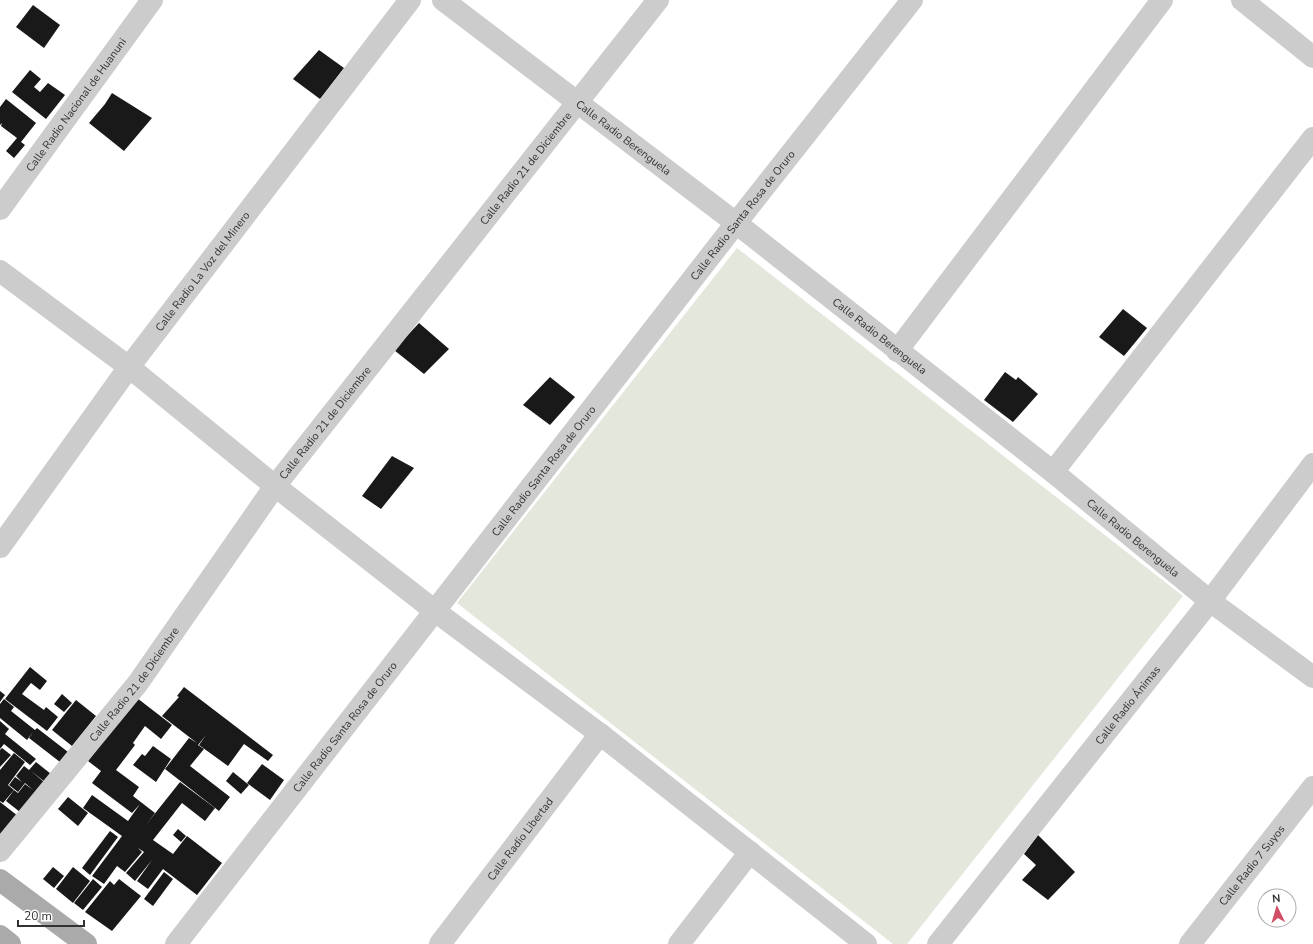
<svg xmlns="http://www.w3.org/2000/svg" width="1313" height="944" viewBox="0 0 1313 944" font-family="'Nunito Sans',sans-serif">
<rect width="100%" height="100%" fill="#fff"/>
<path fill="#e3e7dc" d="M737 248 1183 596 907 944H893L457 603Z"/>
<g fill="#191919">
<path d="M33 5 60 25 44 48 16 27Z"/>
<path d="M319 50 344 68 320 99 293 79Z"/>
<path d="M30 70 41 79 34 87 40 92 48 83 65 95 46 119 12 92Z"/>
<path d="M112 93 152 118 124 151 89 123 105 104Z"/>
<path d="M6 99 36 123 21 142 25 145 14 158 6 151 17 138 1 126 2 123 0 125V107Z"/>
<path d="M1123 309 1147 328 1124 356 1099 337Z"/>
<path d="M419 323 449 349 424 374 394 350Z"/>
<path d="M1005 372 1016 380 1018 377 1038 394 1013 422 984 400Z"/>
<path d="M550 377 575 397 550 425 523 405Z"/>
<path d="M392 456 414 468 381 509 362 496Z"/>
<path d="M30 667 47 681 40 690 31 683 22 694 44 710 46 707 58 717 47 731 5 699Z"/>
<path d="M184 687 273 755 268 761 244 744 228 766 199 745 206 735 198 745 204 749 190 766 230 797 219 811 165 769 189 738 197 743 162 716 179 697 177 696Z"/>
<path d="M0 691 5 695 0 702Z"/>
<path d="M62 694 72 703 64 712 54 704Z"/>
<path d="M137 698 172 725 161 739 145 726 133 743 135 745 116 770 139 787 133 796 155 813 145 826 180 782 215 808 205 821 182 803 153 840 173 854 187 836 222 863 197 895 163 869 148 889 137 881 152 860 135 881 126 873 144 852 138 848 142 852 125 872 117 866 104 884 92 876 122 836 83 808 92 795 128 821 140 804 132 813 92 783 101 771 88 761 113 728 121 735 113 728Z"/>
<path d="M4 699 14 707 11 711 35 730 37 728 68 752 60 762 29 738 33 732 27 740 0 718V704Z"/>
<path d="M76 700 96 716 72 746 52 730Z"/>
<path d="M0 721 9 729 5 734 36 759 30 765 4 744 0 749Z"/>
<path d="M153 746 171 759 156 782 133 765 142 754 145 756Z"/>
<path d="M2 748 11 755 0 767V750Z"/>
<path d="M14 753 25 762 8 785 14 790 3 803 0 801V770Z"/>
<path d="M36 762 51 774 45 782 31 771 44 782 20 812 6 801 14 790 18 793 25 784 33 790 25 783 18 792 9 785 15 777 22 782 16 776 24 766 29 770Z"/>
<path d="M262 764 284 780 270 800 247 783Z"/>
<path d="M233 772 249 785 241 794 226 781Z"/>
<path d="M68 797 88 813 78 826 58 809Z"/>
<path d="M0 802 18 816 0 839Z"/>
<path d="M178 829 186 836 181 842 173 835Z"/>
<path d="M110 831 118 837 90 875 82 868Z"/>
<path d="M1038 835 1075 872 1048 900 1022 880 1036 865 1024 854Z"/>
<path d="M53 867 64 876 54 888 43 879Z"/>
<path d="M73 867 90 881 73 903 56 889Z"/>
<path d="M164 872 173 879 153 906 144 899Z"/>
<path d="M93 879 102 887 83 910 74 903Z"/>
<path d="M119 879 141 896 112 931 85 912 110 881 114 885Z"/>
</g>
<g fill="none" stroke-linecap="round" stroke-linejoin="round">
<g stroke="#ccc" stroke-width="22">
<path id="s1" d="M443 0 736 223 1053 472 1210 601 1313 677"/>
<path d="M1242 0 1313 57"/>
<path id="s2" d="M0 209 152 0"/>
<path d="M0 271 129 367 275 486 435 611 600 734 866 944"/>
<path d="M897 351 1162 0"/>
<path d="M1053 472 1313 138"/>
<path id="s3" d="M0 547 129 367 410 0"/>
<path id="s4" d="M0 851 138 683 275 486 658 0"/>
<path id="s5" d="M176 944 736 223 912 0"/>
<path id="s6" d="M440 944 600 734"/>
<path d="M679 944 750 852"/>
<path id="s7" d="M938 944 1210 601 1313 464"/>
<path id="s8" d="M1190 944 1313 787"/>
</g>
<g stroke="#aaa" stroke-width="22">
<path d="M0 880 86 944"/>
<path d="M0 936 10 944"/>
</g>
</g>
<g text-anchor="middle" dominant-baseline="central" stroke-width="4" stroke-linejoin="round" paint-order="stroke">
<g font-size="11" fill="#323232" stroke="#fff">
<text stroke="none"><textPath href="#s2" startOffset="129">Calle Radio Nacional de Huanuni</textPath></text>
<text stroke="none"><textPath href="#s1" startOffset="227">Calle Radio Berenguela</textPath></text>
<text stroke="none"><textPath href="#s4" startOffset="862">Calle Radio 21 de Diciembre</textPath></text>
<text stroke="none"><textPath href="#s5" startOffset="923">Calle Radio Santa Rosa de Oruro</textPath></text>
<text stroke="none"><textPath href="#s3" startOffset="342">Calle Radio La Voz del Minero</textPath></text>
<text stroke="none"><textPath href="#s1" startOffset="551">Calle Radio Berenguela</textPath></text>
<text stroke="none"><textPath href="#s4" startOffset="538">Calle Radio 21 de Diciembre</textPath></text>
<text stroke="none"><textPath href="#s5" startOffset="599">Calle Radio Santa Rosa de Oruro</textPath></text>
<text stroke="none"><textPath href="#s1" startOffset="875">Calle Radio Berenguela</textPath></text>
<text stroke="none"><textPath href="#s4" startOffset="214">Calle Radio 21 de Diciembre</textPath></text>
<text stroke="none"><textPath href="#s7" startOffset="305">Calle Radio Ánimas</textPath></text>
<text stroke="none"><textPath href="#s5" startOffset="275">Calle Radio Santa Rosa de Oruro</textPath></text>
<text stroke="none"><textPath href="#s6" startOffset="132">Calle Radio Libertad</textPath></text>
<text stroke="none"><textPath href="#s8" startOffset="100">Calle Radio 7 Suyos</textPath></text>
</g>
</g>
<g transform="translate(1277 908) rotate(355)"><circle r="19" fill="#ffffff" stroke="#adadad"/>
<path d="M0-3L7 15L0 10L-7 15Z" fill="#d04d63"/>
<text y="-6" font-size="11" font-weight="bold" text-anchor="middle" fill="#323232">N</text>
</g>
<path d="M18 920v6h66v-6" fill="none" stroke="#323232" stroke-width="2"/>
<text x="24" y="920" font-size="12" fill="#323232" stroke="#ffffff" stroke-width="3" paint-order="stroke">20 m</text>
</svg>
